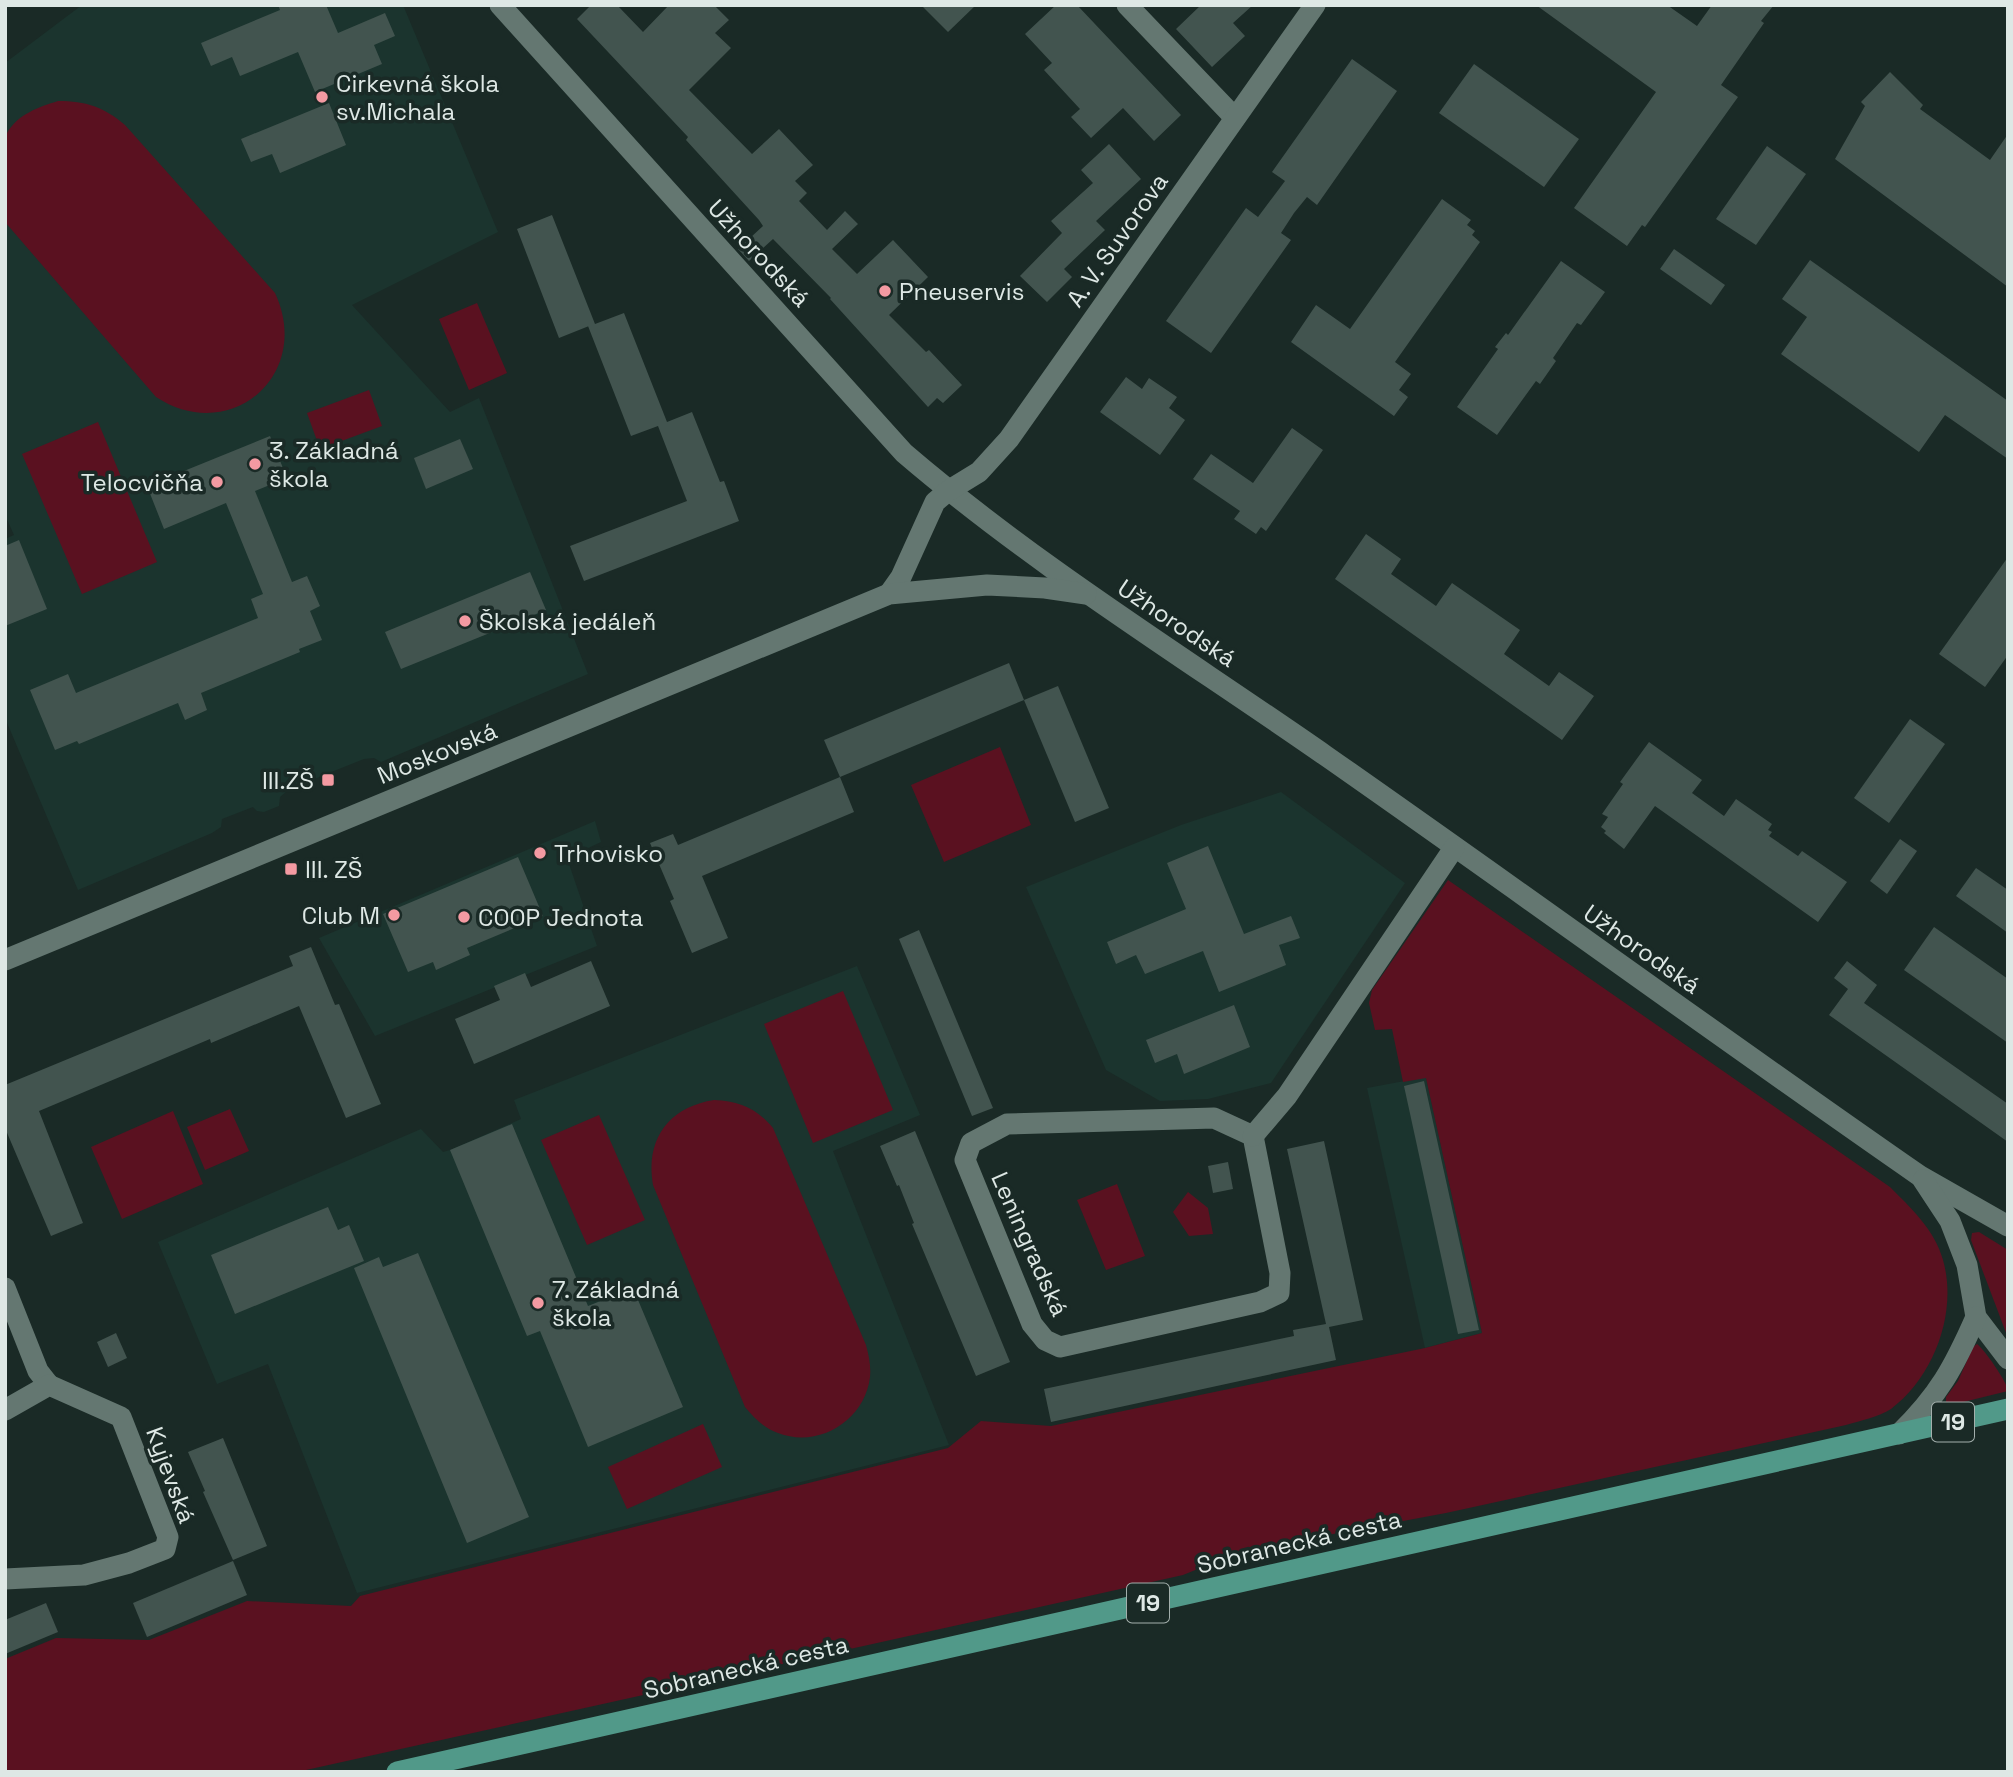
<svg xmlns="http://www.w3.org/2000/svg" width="2013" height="1777" viewBox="0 0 2013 1777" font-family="'Space Grotesk',sans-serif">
<rect width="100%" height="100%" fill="#1a2a26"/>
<g fill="#1b342e">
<path d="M82 5H403L498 232 352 305 450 412 479 398 588 674 381 762 374 758 364 759 324 775 287 791 280 797 279 806 264 812 257 811 253 807 222 819 221 827 212 833 78 890 5 718V539L14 535 5 515V63Z"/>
<path d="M1281 792 1405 883 1271 1083 1208 1099 1160 1101 1106 1070 1026 887 1181 825Z"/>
<path d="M595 821 601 842 567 858 597 946 375 1036 319 938Z"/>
<path d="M857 966 920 1115 833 1151 949 1445 357 1593 268 1364 217 1384 158 1242 421 1129 443 1152 450 1150 521 1119 514 1100Z"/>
<path d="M1426 1077 1482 1333 1425 1348 1367 1088Z"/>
</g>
<g fill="#5a1120">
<path d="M58 101C86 101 104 107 125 125L275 293C313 374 231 446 156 397L5 222C5 205 1 144 7 133 18 114 39 107 58 101Z"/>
<path d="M477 303 507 373 469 390 439 319Z"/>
<path d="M369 390 382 426 320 449 307 413Z"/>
<path d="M98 422 157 562 82 594 22 454Z"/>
<path d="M1000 747 1031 825 944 862 911 785Z"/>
<path d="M1448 880 1890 1187C1911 1208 1935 1230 1943 1260 1958 1312 1934 1377 1891 1409 1879 1417 1859 1421 1846 1425L1446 1513 1242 1551 1183 1575 297 1772H5V1659L56 1638 149 1640 247 1601 351 1606 360 1596 948 1448 981 1421 1051 1426 1425 1348 1482 1333 1426 1078 1403 1082 1392 1029 1375 1030 1369 1003 1372 990Z"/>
<path d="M843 991 893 1110 813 1143 764 1024Z"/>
<path d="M714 1100C740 1101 757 1109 773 1128L866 1345C869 1356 871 1366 870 1377 865 1420 819 1449 778 1433 764 1428 754 1418 745 1407L653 1185C645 1139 669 1107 714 1100Z"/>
<path d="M230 1109 249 1151 205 1170 187 1127Z"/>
<path d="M173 1111 203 1184 122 1219 91 1147Z"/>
<path d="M599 1115 645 1220 587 1245 541 1140Z"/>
<path d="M1117 1184 1145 1256 1106 1270 1077 1200Z"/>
<path d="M1188 1192 1208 1208 1213 1234 1189 1236 1173 1212Z"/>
<path d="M1979 1232 2008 1250V1338L1971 1240 1972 1233Z"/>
<path d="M1977 1344C1984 1349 2008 1383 2008 1391L1951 1405 1946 1403V1397L1958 1381 1973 1347Z"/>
<path d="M703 1424 722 1467 627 1509 608 1467Z"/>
</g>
<g fill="#42544f">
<path d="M278 5H326L338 33 385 13 395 36 374 45 382 64 315 92 298 52 240 76 232 57 211 66 201 43 280 10Z"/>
<path d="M591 5H617L643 32 669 5H714L729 20 715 33 731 48 689 90 752 154 779 129 813 165 795 181 807 193 799 201 827 230 845 211 858 224 832 249 857 274 893 240 928 277 889 315 926 352 929 350 962 385 943 403 937 398 928 407 830 299 831 298 773 239 749 261 738 249 763 226 759 220 686 140 688 137 577 19Z"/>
<path d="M921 5H976L948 32Z"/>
<path d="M1056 5H1077L1181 115 1154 141 1123 108 1091 138 1071 117 1080 109 1044 70 1052 63 1025 34Z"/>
<path d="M1201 5H1253L1233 23 1245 36 1212 67 1176 29Z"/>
<path d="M1536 5H1667L1697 26 1712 5H1774L1761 21 1764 23 1721 85 1738 97 1645 227 1642 225 1627 246 1574 208 1656 92Z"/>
<path d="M1352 59 1397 91 1317 205 1307 197 1294 213 1281 233 1291 240 1211 353 1166 321 1246 208 1258 217 1285 181 1272 172Z"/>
<path d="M1474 64 1579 139 1544 187 1439 113Z"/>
<path d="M1890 72 1923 105 1920 109 1990 160 2008 134V287L1835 159 1865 106 1861 102Z"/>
<path d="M329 103 346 145 280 173 272 154 251 162 241 139Z"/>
<path d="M1109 144 1141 179 1096 221 1105 230 1064 269 1072 277 1047 302 1020 276 1062 233 1051 221 1093 183 1081 170Z"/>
<path d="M1767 146 1806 174 1756 245 1716 219Z"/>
<path d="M1442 199 1471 220 1467 225 1475 231 1472 235 1480 242 1395 362 1411 374 1399 390 1408 397 1394 416 1291 342 1316 305 1350 329Z"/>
<path d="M552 215 595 324 624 313 667 422 692 412 720 482 724 481 739 521 584 581 570 546 687 501 658 426 631 436 588 326 594 324 559 338 517 229Z"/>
<path d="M1674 249 1725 285 1711 305 1660 269Z"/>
<path d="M1810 260 2008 401V459L1945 415 1919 452 1781 354 1807 317 1782 299Z"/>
<path d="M1561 261 1605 292 1581 325 1577 323 1553 358 1556 361 1540 384 1536 381 1497 435 1457 407 1498 349 1495 347 1506 333 1508 335Z"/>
<path d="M1126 377 1142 389 1149 378 1177 397 1169 408 1185 420 1160 455 1100 412Z"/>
<path d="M1292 428 1323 450 1266 531 1261 527 1256 534 1234 519 1240 511 1193 479 1211 454 1253 483Z"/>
<path d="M270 436 287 478 255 491 292 582 307 576 320 606 310 611 322 640 299 649 300 652 201 693 207 710 185 720 178 703 79 744 77 741 55 750 30 690 68 674 76 693 258 618 251 599 263 594 226 503 164 529 147 486Z"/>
<path d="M460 439 473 469 426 489 414 458Z"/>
<path d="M1366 534 1401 559 1391 574 1436 606 1452 583 1520 630 1504 654 1549 686 1559 672 1594 696 1562 740 1335 579Z"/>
<path d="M19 540 47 609 5 626V546Z"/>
<path d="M2008 557V655L1985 687 1939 654Z"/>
<path d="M530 572 546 610 401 669 385 632Z"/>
<path d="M1009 663 1024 700 840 777 824 740Z"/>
<path d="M1058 686 1109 808 1075 822 1024 700Z"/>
<path d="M1910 719 1945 744 1889 823 1854 798Z"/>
<path d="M1649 742 1702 780 1692 793 1724 816 1736 799 1772 824 1768 830 1772 832 1769 836 1798 856 1802 851 1847 882 1818 922 1655 806 1624 849 1604 833 1606 831 1601 827 1608 817 1602 814 1623 784 1620 782Z"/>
<path d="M840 777 854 812 702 876 728 938 692 953 670 901 674 899 650 843 673 834 678 845Z"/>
<path d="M1900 839 1917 851 1887 894 1870 881Z"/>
<path d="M1208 846 1244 934 1291 916 1300 938 1279 945 1286 965 1219 992 1203 951 1145 974 1136 955 1116 964 1107 942 1186 909 1167 863Z"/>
<path d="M518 857 543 916 467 948 470 955 436 970 433 962 408 972 383 914Z"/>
<path d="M1976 868 2008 890V933L1956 896Z"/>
<path d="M1934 927 2008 979V1043L1904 970Z"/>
<path d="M919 930 993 1108 972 1116 899 939Z"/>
<path d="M311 947 335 1005 339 1004 381 1104 346 1118 299 1006 211 1043 210 1039 39 1111 83 1223 51 1236 5 1128V1085L293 966 289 956Z"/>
<path d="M591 961 610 1006 474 1064 455 1019 500 1000 494 986 525 973 531 987Z"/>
<path d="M1847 961 1877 985 1864 1003 2008 1104V1142L1829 1015 1848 989 1834 978Z"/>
<path d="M1234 1005 1250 1047 1184 1074 1177 1054 1155 1063 1146 1040Z"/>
<path d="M1424 1081 1479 1330 1458 1334 1404 1086Z"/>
<path d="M512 1124 588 1306 633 1288 683 1407 588 1447 540 1331 527 1336 450 1150Z"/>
<path d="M915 1131 1010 1362 976 1376 912 1224 914 1223 899 1185 897 1186 880 1146Z"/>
<path d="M1324 1141 1363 1320 1329 1327 1336 1360 1051 1422 1044 1389 1294 1336 1293 1330 1326 1324 1287 1149Z"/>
<path d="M1228 1162 1233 1189 1213 1193 1208 1166Z"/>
<path d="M328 1207 338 1230 349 1225 364 1261 235 1314 211 1255Z"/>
<path d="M418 1253 529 1517 467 1543 354 1268 379 1257 383 1267Z"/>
<path d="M116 1333 127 1358 108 1367 97 1342Z"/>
<path d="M223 1438 267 1546 233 1560 203 1492 205 1491 188 1452Z"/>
<path d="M233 1561 247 1595 147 1637 133 1603Z"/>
<path d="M46 1603 58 1632 5 1654V1620Z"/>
</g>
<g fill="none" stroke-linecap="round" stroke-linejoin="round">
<g stroke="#647771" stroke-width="21">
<path d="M500 5 904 453C1036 566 1184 657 1326 756 1525 895 1721 1038 1920 1176L2008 1226"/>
<path d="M1127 5 1235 118"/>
<path d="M889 594 901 577 935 502 948 491 979 472 1009 439 1315 5"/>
<path d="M5 960 889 594 987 585 1045 588 1086 594"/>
<path d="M1214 1118 1253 1136 1280 1273 1279 1293 1260 1302 1060 1347 1045 1340 1032 1324 965 1160 971 1143 1007 1124Z"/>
<path d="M1253 1136 1287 1096 1454 848"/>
<path d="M1923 1180 1950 1221 1967 1265 1976 1317 2008 1359"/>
<path d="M5 1288 38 1371 49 1385"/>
<path d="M5 1410 49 1385 121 1417 168 1537 165 1549 129 1563 84 1575 5 1579"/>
<path d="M1899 1434C1939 1395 1954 1367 1976 1317"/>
</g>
<path stroke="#519989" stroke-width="21" d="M397 1772 2008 1409"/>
</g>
<g fill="#f49aa2" stroke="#1a2a26" stroke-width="2.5">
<circle cx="322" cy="97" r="7"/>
<circle cx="885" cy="291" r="7"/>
<circle cx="255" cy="464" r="7"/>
<circle cx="217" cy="482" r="7"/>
<circle cx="465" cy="621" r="7"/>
<rect x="321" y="773" width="14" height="14" rx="3.5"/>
<circle cx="540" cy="853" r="7"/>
<rect x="284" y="862" width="14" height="14" rx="3.5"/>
<circle cx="394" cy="915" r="7"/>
<circle cx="464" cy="917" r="7"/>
<circle cx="538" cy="1303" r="7"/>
</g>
<g text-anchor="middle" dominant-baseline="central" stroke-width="7" stroke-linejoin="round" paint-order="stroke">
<g fill="#1a2a26" stroke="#a3afac" stroke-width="2">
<rect x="1932" y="1402.5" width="42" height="39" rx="5"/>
<rect x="1127" y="1583.5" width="42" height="39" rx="5"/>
</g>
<g font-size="23" font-weight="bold" fill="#dee8e5">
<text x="1953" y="1422">19</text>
<text x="1148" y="1603">19</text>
</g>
<g font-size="24" fill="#dee8e5" stroke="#1a2a26" text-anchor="start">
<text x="336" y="83">Cirkevná škola<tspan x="336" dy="28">sv.Michala</tspan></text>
<text x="899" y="291">Pneuservis</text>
<text x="269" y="450">3. Základná<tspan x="269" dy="28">škola</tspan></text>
<text x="203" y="482" text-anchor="end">Telocvičňa</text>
<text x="479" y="621">Školská jedáleň</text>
<text x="314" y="780" text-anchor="end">III.ZŠ</text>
<text x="554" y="853">Trhovisko</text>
<text x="305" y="869">III. ZŠ</text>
<text x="380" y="915" text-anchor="end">Club M</text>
<text x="478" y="917">COOP Jednota</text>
<text x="552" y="1289">7. Základná<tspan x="552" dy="28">škola</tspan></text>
</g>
<g font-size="24" fill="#dee8e5" stroke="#1a2a26">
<text transform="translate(1117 240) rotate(-55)">A. V. Suvorova</text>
<text transform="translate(759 253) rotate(47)">Užhorodská</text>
<text transform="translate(1177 623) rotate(34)">Užhorodská</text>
<text transform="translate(437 753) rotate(-22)">Moskovská</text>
<text transform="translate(1642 949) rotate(35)">Užhorodská</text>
<text transform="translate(1030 1244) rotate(66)">Leningradská</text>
<text transform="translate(171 1475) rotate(70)">Kyjevská</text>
<text transform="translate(1299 1542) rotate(-13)">Sobranecká cesta</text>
<text transform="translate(746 1667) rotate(-13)">Sobranecká cesta</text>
</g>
</g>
<rect width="2013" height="1777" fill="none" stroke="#dee8e5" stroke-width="14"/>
</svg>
